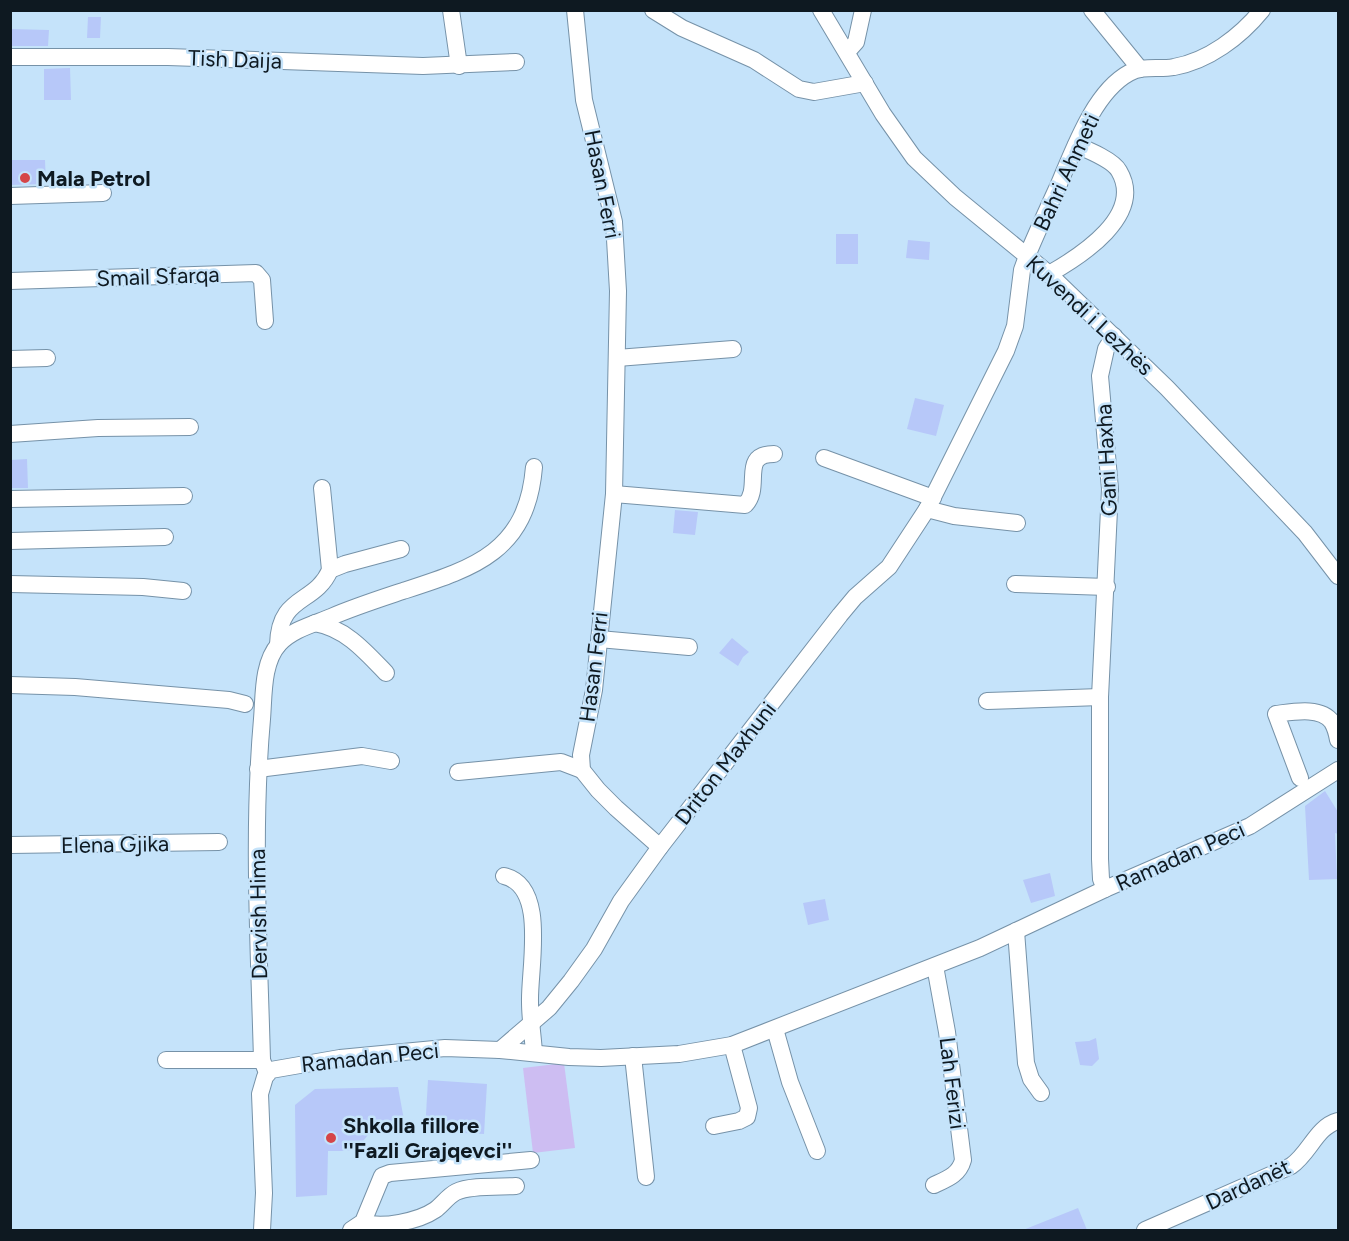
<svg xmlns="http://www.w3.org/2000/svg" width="1349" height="1241" font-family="Figtree,sans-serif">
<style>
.green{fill:#cdbdf2}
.building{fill:#b7c8f9}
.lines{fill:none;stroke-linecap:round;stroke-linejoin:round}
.minor-casing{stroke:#7692a8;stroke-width:18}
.minor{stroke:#fff;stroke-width:16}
.poi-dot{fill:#d54548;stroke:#c5e3fa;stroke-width:2}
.labels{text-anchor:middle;stroke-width:5;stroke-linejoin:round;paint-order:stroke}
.street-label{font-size:22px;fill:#0e1921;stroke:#c5e3fa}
.poi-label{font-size:22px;font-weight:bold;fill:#0e1921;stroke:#c5e3fa;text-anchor:start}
</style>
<rect width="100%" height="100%" fill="#c5e3fa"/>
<polygon class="green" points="564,1063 575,1148 533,1153 523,1068"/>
<g class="building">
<polygon points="88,17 101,17 100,38 87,38"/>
<polygon points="10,29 49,30 48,46 10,46"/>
<polygon points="70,68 71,100 44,100 44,69"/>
<polygon points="10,160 45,160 46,184 10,185"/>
<rect x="836" y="234" width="22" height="30"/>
<polygon points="908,240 930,242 929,260 906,258"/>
<polygon points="915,398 944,405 936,436 907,429"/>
<polygon points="27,459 28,488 10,488 10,460"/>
<polygon points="675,510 698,512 695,535 673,533"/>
<polygon points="732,638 749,652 743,657 738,666 719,653"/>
<polygon points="1325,791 1338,812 1338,834 1335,833 1337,879 1309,880 1305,806"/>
<polygon points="1050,873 1055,896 1031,903 1023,880"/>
<polygon points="825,899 829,920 808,925 803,903"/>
<polygon points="1096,1038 1099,1059 1092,1066 1080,1065 1075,1042 1089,1041"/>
<polygon points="428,1080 487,1084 484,1134 425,1131"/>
<polygon points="398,1087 404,1120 376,1125 355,1151 328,1151 327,1195 296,1197 295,1105 315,1089"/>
<polygon points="1078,1208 1087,1230 1023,1230"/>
</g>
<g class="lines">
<g class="minor-casing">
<g id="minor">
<polyline points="451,10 459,66"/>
<polyline points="575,10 584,100 614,222 618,291 614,494 594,690 581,755 582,770 598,790 616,808 660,847"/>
<polyline points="653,10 682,28 754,60 799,89 814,92 865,83"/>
<polyline points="821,10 883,114 914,158 955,197 1049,274 1167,388 1305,533 1338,576"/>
<polyline points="1092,10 1140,69"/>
<polyline points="847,52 856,42 863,10"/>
<polyline points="10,57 168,57 423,66 516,62"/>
<polyline points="10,196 103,193"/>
<path d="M 1049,274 C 1081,256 1145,215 1119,171 C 1113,160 1088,150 1076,145"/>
<polyline points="10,281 256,273 262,280 265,321"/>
<polyline points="617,358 733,349"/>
<polyline points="10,359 47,358"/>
<polyline points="10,434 98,428 190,427"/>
<polyline points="824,458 933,498"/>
<path d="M 614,494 L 745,505 C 763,487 739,454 774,454"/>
<polyline points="10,499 184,496"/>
<polyline points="927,509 954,516 1017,523"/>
<polyline points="10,541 165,537"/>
<polyline points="330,570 345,564 401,549"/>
<polyline points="10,584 143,587 183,591"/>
<polyline points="1015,584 1107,587"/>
<path d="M 315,623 C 345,628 365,651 386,673"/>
<polyline points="599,639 689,647"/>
<path d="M 278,645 C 279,594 315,605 330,570 L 322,488"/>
<polyline points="10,685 75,687 229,700 245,704"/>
<polyline points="987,701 1100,697"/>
<polyline points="258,769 362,756 391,761"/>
<polyline points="458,772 561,762 582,770"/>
<path d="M 1300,778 L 1276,714 C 1292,712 1321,706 1332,722 C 1335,727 1337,734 1338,740"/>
<polyline points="10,845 219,842"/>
<path d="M 504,876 C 548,886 529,968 530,1002 C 530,1019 533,1036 534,1053"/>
<polyline points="1105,889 1101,879 1100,859 1100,697 1110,489 1100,376 1106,349 1114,336"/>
<polyline points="1016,931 1026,1063 1031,1079 1041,1093"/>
<polyline points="775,1029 790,1082 817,1151"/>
<path d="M 500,1050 L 549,1008 L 571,981 L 594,949 L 621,901 L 660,847 L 840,615 L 855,597 L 889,567 L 927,509 L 1006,351 L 1015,326 L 1022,270 L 1027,256 C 1037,232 1048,208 1059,184 C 1074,149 1094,92 1129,73 C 1143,65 1159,70 1174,67 C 1208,61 1240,37 1262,10"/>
<polyline points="633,1056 646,1177"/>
<polyline points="166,1060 262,1060"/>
<path d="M 267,1073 L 262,1060 C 259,946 252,832 262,719 C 264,696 262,663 279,644 C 291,630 314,624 331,617 C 354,607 379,599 403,591 C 474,568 527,552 534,467"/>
<polyline points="714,1126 739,1121 747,1117 749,1108 732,1045"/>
<path d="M 934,1185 C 947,1179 959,1175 963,1160 L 947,1032 L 935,966"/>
<path d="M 363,1222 C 381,1229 419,1221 435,1210 C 442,1205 448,1196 456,1192 C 470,1185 500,1187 516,1186"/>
<polyline points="262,1230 264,1193 260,1094 265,1077 271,1070 340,1058 445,1048 500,1050 569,1057 601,1058 679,1054 732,1045 980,948 1105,889 1250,826 1338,770"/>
<polyline points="351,1230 363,1222 382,1176 390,1173 531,1160"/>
<path d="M 1145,1230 L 1291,1166 C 1310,1153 1316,1127 1338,1121"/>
</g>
</g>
<use href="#minor" class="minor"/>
</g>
<g class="poi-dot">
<circle cx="25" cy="178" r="6"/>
<circle cx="331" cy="1138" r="6"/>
</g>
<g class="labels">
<g class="street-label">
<text transform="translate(235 59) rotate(2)" y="8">Tish Daija</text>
<text transform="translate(1066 172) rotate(-65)" y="8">Bahri Ahmeti</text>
<text transform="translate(603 184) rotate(79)" y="8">Hasan Ferri</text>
<text transform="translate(158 276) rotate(-2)" y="8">Smail Sfarqa</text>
<text transform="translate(1090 315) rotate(43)" y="8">Kuvendi i Lezhës</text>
<text transform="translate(1106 460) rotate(-93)" y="8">Gani Haxha</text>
<text transform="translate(593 667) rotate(-83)" y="8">Hasan Ferri</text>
<text transform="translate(725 763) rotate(-52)" y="8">Driton Maxhuni</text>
<text transform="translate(115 844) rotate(-1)" y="8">Elena Gjika</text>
<text transform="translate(1180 856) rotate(-24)" y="8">Ramadan Peci</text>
<text transform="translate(258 914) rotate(-91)" y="8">Dervish Hima</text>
<text transform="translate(370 1057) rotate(-6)" y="8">Ramadan Peci</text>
<text transform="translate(953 1083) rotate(83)" y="8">Lah Ferizi</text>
<text transform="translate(1248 1184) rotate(-25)" y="8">Dardanët</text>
</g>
<g class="poi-label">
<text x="37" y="186">Mala Petrol</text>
<text x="343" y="1133">Shkolla fillore<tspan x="343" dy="25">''Fazli Grajqevci''</tspan></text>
</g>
</g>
<rect width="1349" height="1241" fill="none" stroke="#0e1921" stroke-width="24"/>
</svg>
